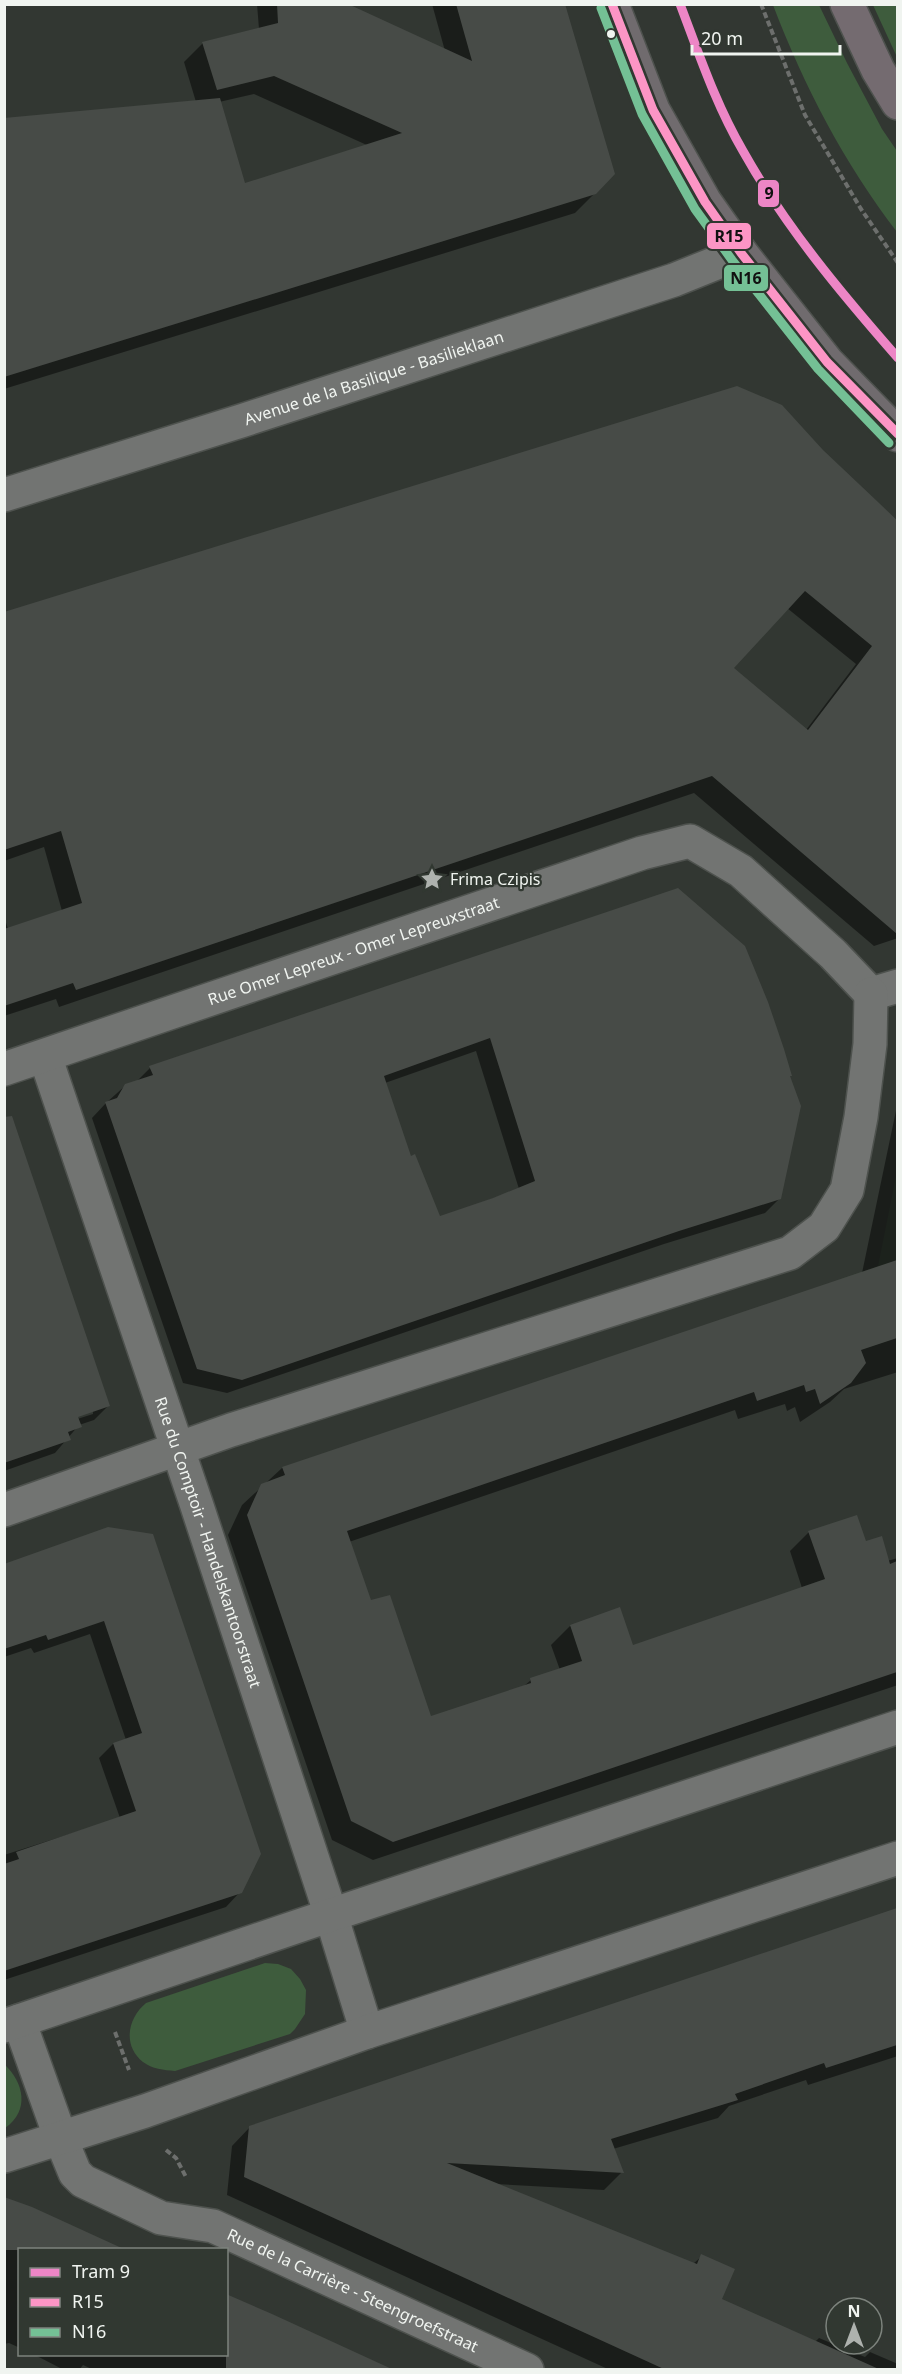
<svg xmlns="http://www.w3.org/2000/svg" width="902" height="2374" font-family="'Noto Sans',sans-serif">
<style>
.built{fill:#354035}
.green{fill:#3e5c3d}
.shadow{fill:#0007;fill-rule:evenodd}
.building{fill:#474b47;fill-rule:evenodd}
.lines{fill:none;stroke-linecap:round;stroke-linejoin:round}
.minor-casing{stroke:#4e524e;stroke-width:36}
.major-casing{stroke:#4e524e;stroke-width:36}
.highway-casing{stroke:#4e524e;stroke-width:36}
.path{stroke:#6d6f6d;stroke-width:4;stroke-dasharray:6 3;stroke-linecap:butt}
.minor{stroke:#727472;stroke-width:33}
.major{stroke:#706b6e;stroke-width:33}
.highway{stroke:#746b70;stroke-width:33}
.bus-1-casing{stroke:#313831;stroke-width:14}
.bus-2-casing{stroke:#313831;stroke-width:14}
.bus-1{stroke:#fc95c5;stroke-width:9}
.bus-2{stroke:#74c095;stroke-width:9}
.tram-1-casing{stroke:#313831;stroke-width:14}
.tram-1{stroke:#ed86c6;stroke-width:9}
.bus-dot{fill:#f0f4f0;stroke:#313831;stroke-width:2}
.labels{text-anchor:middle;stroke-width:4.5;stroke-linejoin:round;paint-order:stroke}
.street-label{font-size:16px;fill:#f0f4f0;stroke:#313831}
.poi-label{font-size:16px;fill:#f0f4f0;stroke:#313831;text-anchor:start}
.line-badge{stroke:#313831;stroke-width:2}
.pale-badge-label{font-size:16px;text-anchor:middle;font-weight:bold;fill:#111}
</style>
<rect width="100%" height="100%" fill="#323732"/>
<polygon class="built" points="897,1171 897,1338 861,1350 838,1280 878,1266"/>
<g class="green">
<path d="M 773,5 L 819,5 L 847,63 L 882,129 L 897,151 L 897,232 C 844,163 804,86 773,5 Z"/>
<polygon points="873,5 897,5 897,57"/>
<path d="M 265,1963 L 278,1964 L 291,1969 L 300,1979 L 306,1990 L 305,2014 L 295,2029 L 290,2034 L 175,2071 C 164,2070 152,2069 143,2062 C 122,2045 128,2018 146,2003 Z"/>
<path d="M 4,2064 C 24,2082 30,2111 5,2128 Z"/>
</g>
<g class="shadow">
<path d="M 257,4 L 345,4 L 445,51 L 432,4 L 564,4 L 595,193 L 575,213 L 4,389 L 4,120 L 196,102 L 184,62 L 203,43 L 259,29 ZM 254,94 L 369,146 L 244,185 L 219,102 Z"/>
<path d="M 822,452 L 898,521 L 898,938 L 874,946 L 694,793 L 59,1007 L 56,999 L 4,1016 L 4,916 L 8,929 L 62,911 L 44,847 L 4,861 L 4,613 ZM 787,608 L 856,664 L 806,730 L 732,668 Z"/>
<path d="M 677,890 L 780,1198 L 765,1213 L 664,1244 L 227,1393 L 183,1383 L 92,1118 L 106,1103 L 126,1085 L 136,1082 L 150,1068 ZM 476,1051 L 519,1189 L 439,1218 L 410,1158 L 385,1083 Z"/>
<polygon points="898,1101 898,1372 844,1389 830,1402 800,1422 795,1407 787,1411 785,1404 738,1419 735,1410 349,1542 370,1602 430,1718 524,1686 531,1680 560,1670 551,1645 570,1626 632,1647 802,1588 790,1551 809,1532 865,1543 887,1561 898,1558 898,1685 373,1860 332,1840 228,1535 242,1505 282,1468 862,1273"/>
<path d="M 4,1137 L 108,1406 L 94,1420 L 79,1425 L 55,1453 L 4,1471 ZM 93,1410 L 93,1414 L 71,1421 L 70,1418 Z"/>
<polygon points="108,1529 240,1892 226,1907 4,1980 4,1855 120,1818 99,1758 113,1744 126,1740 90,1634 34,1653 31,1648 4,1657 4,1565"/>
<polygon points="898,1910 898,2056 808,2085 806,2080 729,2106 718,2118 613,2149 622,2172 604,2190 496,2184 693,2264 702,2256 720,2300 815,2342 819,2338 865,2357 870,2352 898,2364 898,2370 610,2370 227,2195 232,2146 250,2127"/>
<polygon points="4,2210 20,2250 20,2348 9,2343 4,2344"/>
<polygon points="33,2354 226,2354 389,2370 94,2370 83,2365 79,2370 64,2370"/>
</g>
<g class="building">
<polygon points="277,4 348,4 472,61 456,4 565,4 615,174 596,194 4,377 4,118 220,98 245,183 402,133 274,76 217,90 202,42 278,23"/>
<path d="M 737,386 L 782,405 L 823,450 L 897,520 L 897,934 L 712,776 L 76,990 L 73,983 L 4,1006 L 4,929 L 82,903 L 61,831 L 4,850 L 4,612 ZM 805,591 L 872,646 L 808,730 L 734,668 Z"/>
<path d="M 678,888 L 745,946 L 768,1002 L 784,1049 L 792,1076 L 790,1076 L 801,1106 L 781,1199 L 679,1231 L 242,1380 L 197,1369 L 105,1102 L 117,1098 L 125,1084 L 153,1075 L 149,1066 ZM 490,1038 L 535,1181 L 493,1198 L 440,1216 L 415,1154 L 411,1156 L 384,1076 Z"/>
<polygon points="12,1116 110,1406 78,1417 82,1427 68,1432 71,1440 4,1463 4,1117"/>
<polygon points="897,1260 897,1338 861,1350 866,1363 851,1383 820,1404 815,1389 806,1392 804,1385 757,1401 754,1392 347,1531 371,1600 390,1595 431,1716 531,1683 530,1678 582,1661 570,1625 620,1607 633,1645 825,1579 808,1531 857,1515 866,1541 882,1536 890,1564 897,1561 897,1672 393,1842 351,1821 247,1515 261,1484 285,1475 282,1467"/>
<polygon points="108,1527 153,1534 261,1854 242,1893 4,1971 4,1864 19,1859 16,1852 136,1811 113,1743 142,1733 104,1621 48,1640 46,1635 4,1649 4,1564"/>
<polygon points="897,1908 897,2045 826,2068 824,2063 735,2094 738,2100 611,2139 624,2173 447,2163 697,2264 701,2254 735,2269 722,2299 881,2370 666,2370 244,2177 249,2126"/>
<polygon points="4,2197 32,2207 126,2250 4,2250"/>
<polygon points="226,2294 272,2314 394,2370 226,2370"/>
</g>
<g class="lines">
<g class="minor-casing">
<g id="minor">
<path id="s1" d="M 4,495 L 241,421 L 674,280 L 741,253"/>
<polyline points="871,994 898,986"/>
<path id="s2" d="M 45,1056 L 197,1506 L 331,1915 L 367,2032"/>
<path id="s3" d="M 4,1069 L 642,853 L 690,841 L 741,871 L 833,954 L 871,994"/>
<polyline points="4,1510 231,1430 790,1253 824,1227 847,1190 861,1117 870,1044 871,994"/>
<path id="s4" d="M 19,2021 L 61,2139 L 75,2173 L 83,2181 L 161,2218 L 213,2226 L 527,2370"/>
<polyline points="4,2026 331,1915 898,1727"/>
<polyline points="4,2156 145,2111 367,2032 898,1858"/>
</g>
</g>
<g class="major-casing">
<polyline id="major" points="612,4 653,110 705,202 741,253 827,362 898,435"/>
</g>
<g class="highway-casing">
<polyline id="highway" points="847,4 878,70 898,103"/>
</g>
<g class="path">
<polyline points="761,4 805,115 861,209 898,263"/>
<polyline points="115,2032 129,2070"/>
<polyline points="166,2150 176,2158 186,2177"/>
</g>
<use href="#minor" class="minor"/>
<use href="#major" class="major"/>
<use href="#highway" class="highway"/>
<g class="bus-1-casing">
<polyline id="bus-1" points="612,4 653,110 705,202 741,253 827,362 898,434"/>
</g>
<g class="bus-2-casing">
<polyline id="bus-2" points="601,8 642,114 695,209 732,260 818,369 889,443"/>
</g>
<use href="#bus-1" class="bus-1"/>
<use href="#bus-2" class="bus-2"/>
<g class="tram-1-casing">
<path id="tram-1" d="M 680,4 C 699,54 716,105 743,151 C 785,226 841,293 898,358"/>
</g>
<use href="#tram-1" class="tram-1"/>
</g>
<defs>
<g id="sight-bare" transform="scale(1.8)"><path d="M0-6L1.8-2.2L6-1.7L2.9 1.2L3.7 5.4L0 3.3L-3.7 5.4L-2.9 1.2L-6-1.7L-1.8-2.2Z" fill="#aeb2ae" stroke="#313831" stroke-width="2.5" paint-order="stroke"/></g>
</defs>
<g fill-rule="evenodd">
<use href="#sight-bare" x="432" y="879"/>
</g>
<circle class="bus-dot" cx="611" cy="34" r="5"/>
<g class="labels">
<g class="street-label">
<text dy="6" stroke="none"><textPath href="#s1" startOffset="388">Avenue de la Basilique - Basilieklaan</textPath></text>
<text dy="6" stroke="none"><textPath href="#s3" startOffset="369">Rue Omer Lepreux - Omer Lepreuxstraat</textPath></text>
<text dy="6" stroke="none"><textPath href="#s2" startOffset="513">Rue du Comptoir - Handelskantoorstraat</textPath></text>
<text dy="6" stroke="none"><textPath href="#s4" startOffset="466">Rue de la Carrière - Steengroefstraat</textPath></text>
</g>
<g class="poi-label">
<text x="450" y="885">Frima Czipis</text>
</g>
</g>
<g class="line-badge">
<rect x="757" y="179" width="23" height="29" rx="6" fill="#ed86c6"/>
<rect x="706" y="222" width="46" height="28" rx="6" fill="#fc95c5"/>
<rect x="723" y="264" width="46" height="28" rx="6" fill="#74c095"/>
</g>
<g class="pale-badge-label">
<text x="769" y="199">9</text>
<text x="729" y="242">R15</text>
<text x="746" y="284">N16</text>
</g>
<rect width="902" height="2374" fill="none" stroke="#f0f4f0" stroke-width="12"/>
<rect x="18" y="2248" width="210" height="108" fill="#313831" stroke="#7d837d" stroke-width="1.5"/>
<rect x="30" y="2268" width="30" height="9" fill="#ed86c6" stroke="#7d837d" stroke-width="1.5"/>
<text x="72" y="2278" font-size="18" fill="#f0f4f0">Tram 9</text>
<rect x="30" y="2298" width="30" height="9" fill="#fc95c5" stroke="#7d837d" stroke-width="1.5"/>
<text x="72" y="2308" font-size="18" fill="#f0f4f0">R15</text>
<rect x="30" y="2328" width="30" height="9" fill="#74c095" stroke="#7d837d" stroke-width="1.5"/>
<text x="72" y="2338" font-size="18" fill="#f0f4f0">N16</text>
<g transform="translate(854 2326)"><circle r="28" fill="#313831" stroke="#7d837d" stroke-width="1.5"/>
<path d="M0-4.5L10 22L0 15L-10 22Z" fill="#aeb2ae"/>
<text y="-9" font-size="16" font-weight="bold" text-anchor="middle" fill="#f0f4f0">N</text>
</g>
<path d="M692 45v9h148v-9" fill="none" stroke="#f0f4f0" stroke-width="3"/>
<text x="701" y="45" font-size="18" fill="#f0f4f0" stroke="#313831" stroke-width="4.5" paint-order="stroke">20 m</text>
</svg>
